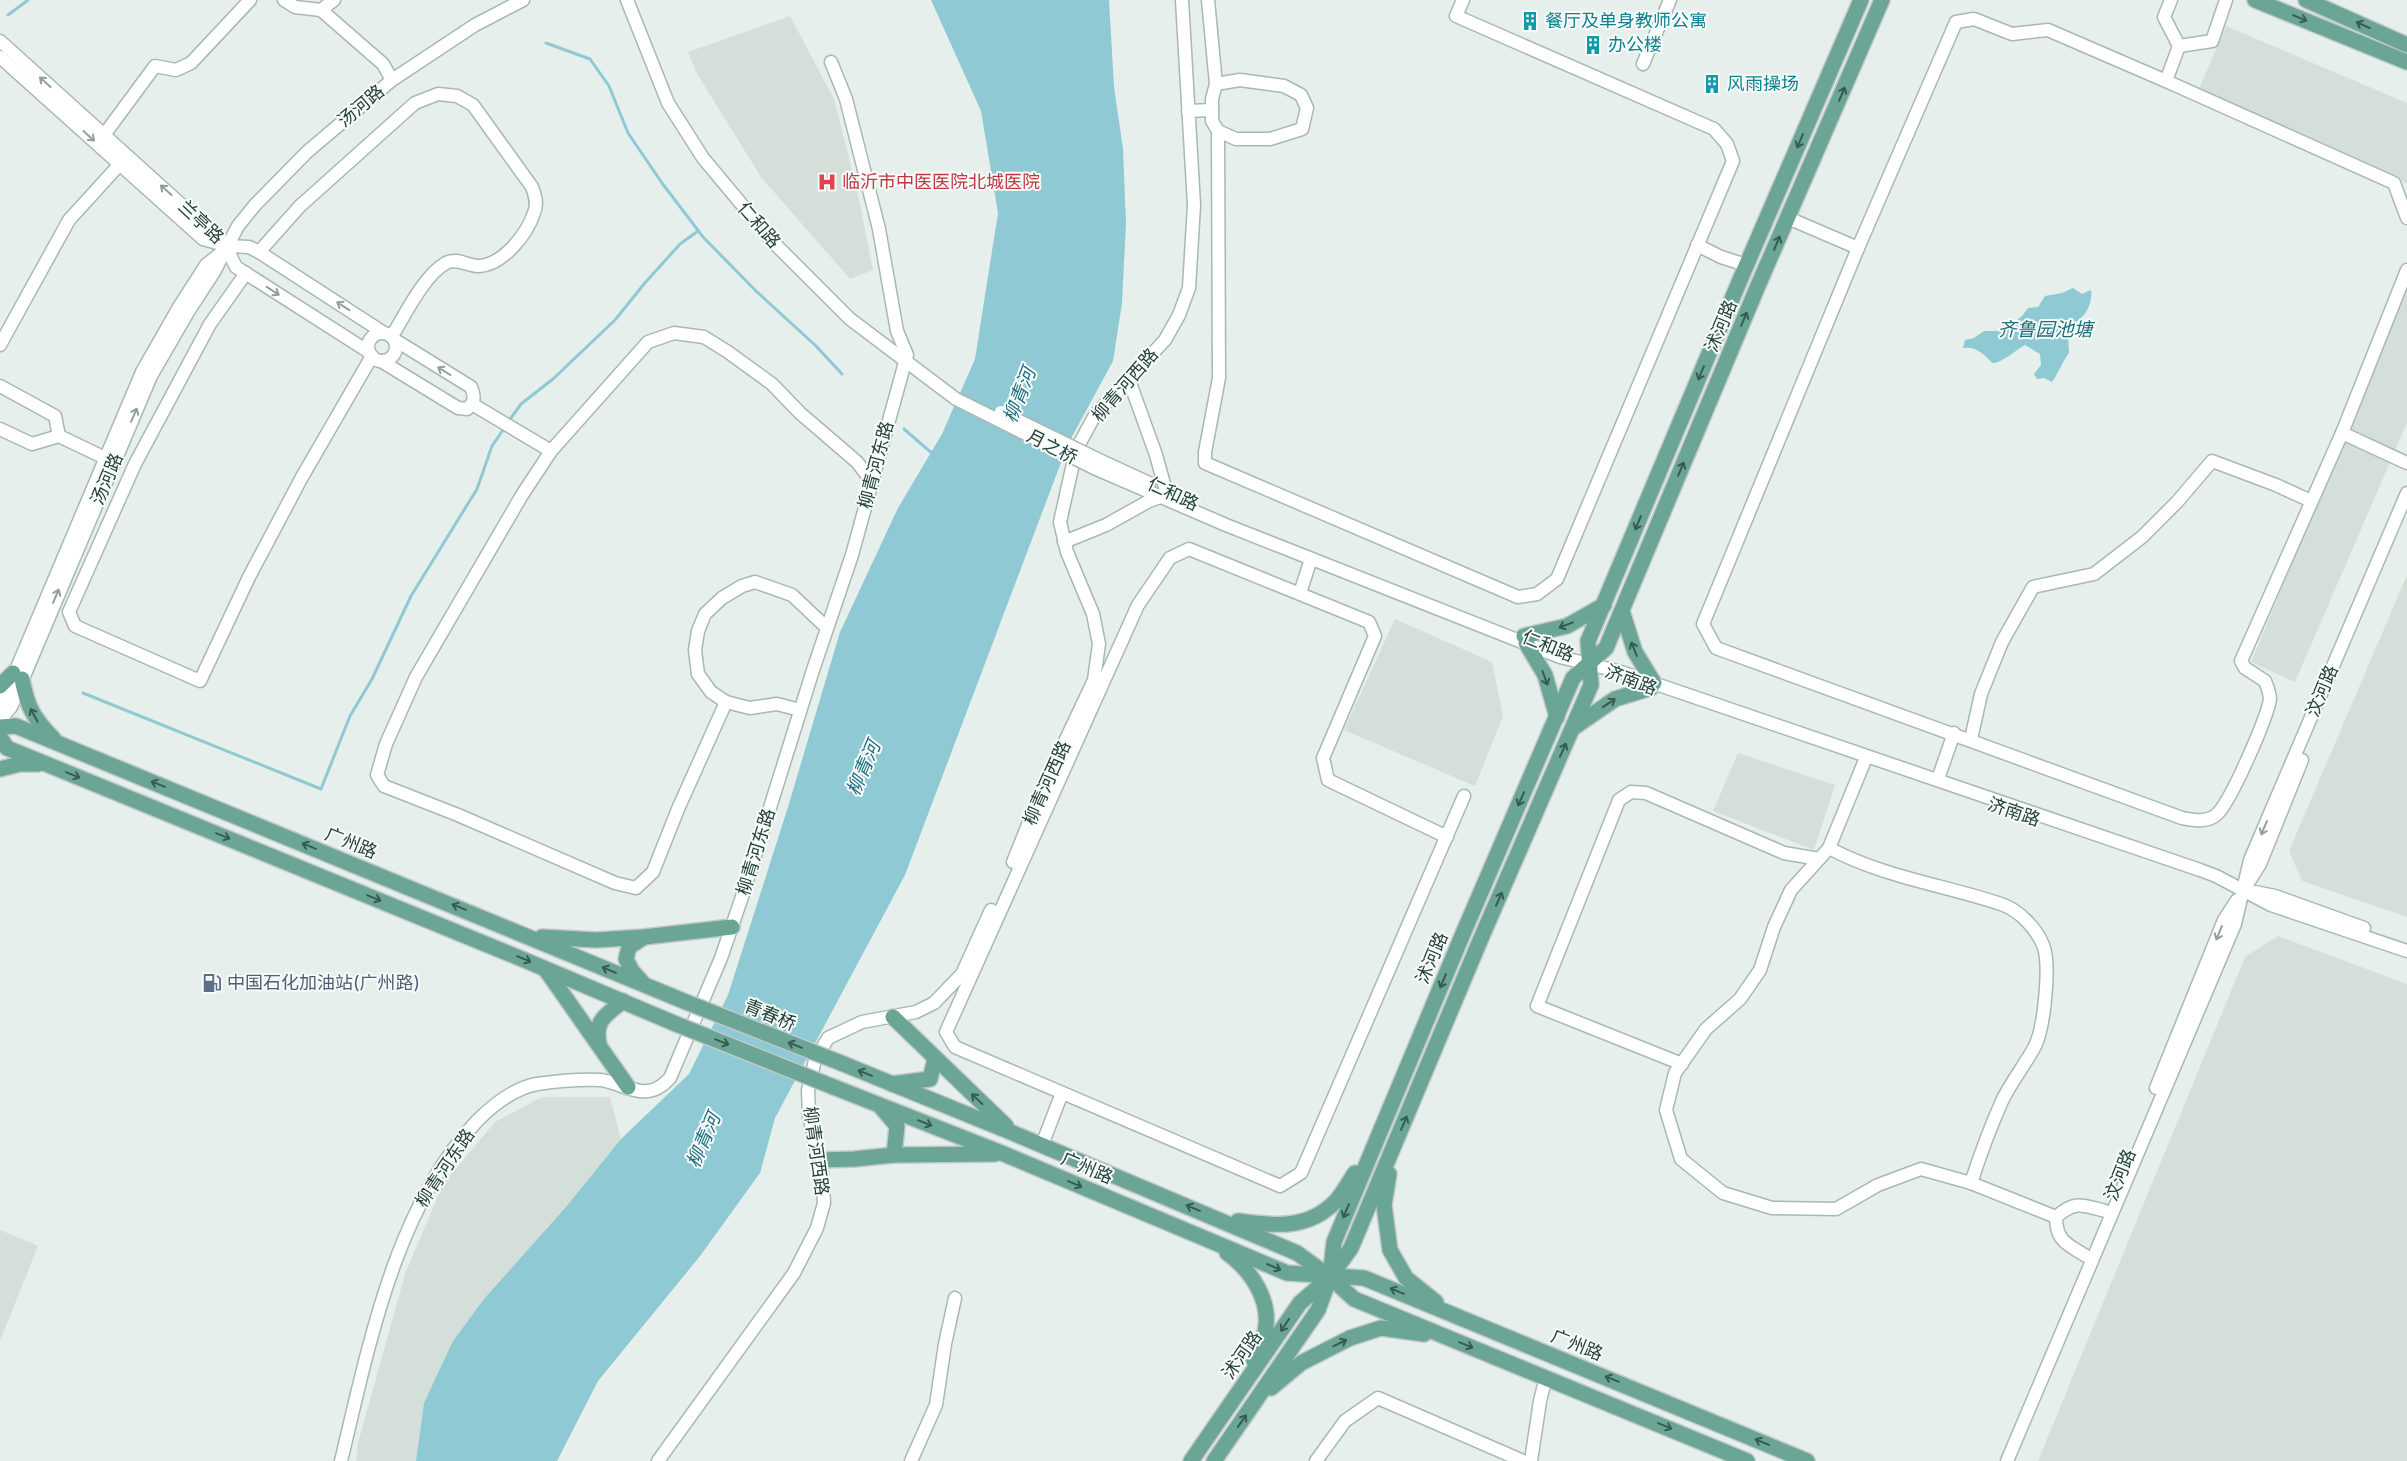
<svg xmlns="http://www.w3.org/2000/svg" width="2407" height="1461" font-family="Inter,'Noto Sans SC',sans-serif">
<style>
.built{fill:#d4dfda}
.water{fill:#8ec9d4}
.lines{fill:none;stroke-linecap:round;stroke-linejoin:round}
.stream{stroke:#8ec9d4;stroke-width:3}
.minor-casing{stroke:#a8b8b2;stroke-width:15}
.major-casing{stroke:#c2cac8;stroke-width:18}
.minor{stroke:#fff;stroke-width:12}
.major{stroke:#6aa596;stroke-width:15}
.minor-bridge-casing{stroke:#a8b8b2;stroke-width:15;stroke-linecap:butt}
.major-bridge-casing{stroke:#c2cac8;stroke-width:18;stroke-linecap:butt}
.minor-bridge{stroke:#fff;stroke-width:12}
.major-bridge{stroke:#6aa596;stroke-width:15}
.oneway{stroke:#365b51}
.oneway2{stroke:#92a09c}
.labels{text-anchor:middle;stroke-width:4;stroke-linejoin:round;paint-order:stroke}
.culture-label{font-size:18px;fill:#0d838f;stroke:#f7fbf9;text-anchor:start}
.street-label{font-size:18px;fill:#24423a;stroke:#f7fbf9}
.health-label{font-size:18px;fill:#be3a42;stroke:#f7fbf9;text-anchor:start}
.service-label{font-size:18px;fill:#4e5e75;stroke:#f7fbf9;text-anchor:start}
.water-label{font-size:19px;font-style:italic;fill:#1c6f80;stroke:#f7fbf9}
</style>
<rect width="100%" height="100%" fill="#e6efeb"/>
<g class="built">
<polygon points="790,16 834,99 858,194 873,270 850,279 761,177 696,72 688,52"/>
<polygon points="2226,26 2407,103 2407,183 2198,91"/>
<polygon points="2407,289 2407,423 2295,682 2251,662"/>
<polygon points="2407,575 2407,917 2302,881 2289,851"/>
<polygon points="1395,619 1492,662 1503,716 1475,786 1344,730"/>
<polygon points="1738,753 1835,785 1814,850 1713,811"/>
<polygon points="2278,936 2407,984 2407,1461 2038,1461 2245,957"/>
<polygon points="542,1097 610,1097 621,1139 566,1207 424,1403 416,1461 356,1461 358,1443 405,1274 443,1184 495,1122"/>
<polygon points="0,1230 38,1246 0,1341"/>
</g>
<g class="water">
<polygon points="931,0 1109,0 1114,87 1123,149 1126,224 1122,303 1113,361 1068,444 905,875 775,1118 760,1173 700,1256 598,1381 557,1461 416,1461 424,1403 453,1341 484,1299 566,1207 621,1139 689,1074 728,995 788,807 840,632 898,508 942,434 975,359 998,213 981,111"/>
<path d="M 2073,288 L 2082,294 L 2091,290 C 2093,304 2085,318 2073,324 L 2068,336 L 2069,353 C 2062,362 2059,372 2052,382 L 2044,378 L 2037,379 L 2034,374 L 2041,365 L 2040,354 L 2025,345 C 2015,350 2003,363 1992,363 C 1984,354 1976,346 1963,348 L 1965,340 L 1974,338 L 1984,331 L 2004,331 L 2022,316 L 2028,308 L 2038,307 L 2045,296 L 2062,293 Z"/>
</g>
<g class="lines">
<g class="stream">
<polyline points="8,15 28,0"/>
<polyline points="546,43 590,59 609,86 628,133 662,183 703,237 756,291 816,346 842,374"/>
<polyline points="508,422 521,404 553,379 615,320 644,284 680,244 698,231"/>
<polyline points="904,429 934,455"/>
<polyline points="83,693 321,789 350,716 372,679 411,596 477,489 492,446 505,427"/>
</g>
<g class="minor-casing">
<g id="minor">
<polyline points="284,0 295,7 321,10 383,64 392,80"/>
<polyline points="627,0 668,103 703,158 773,242 850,319 956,399"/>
<polyline points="1208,0 1216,84 1212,99 1212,121 1218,131 1236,139 1270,139 1302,129 1307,108 1301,95 1284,86 1240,80 1216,84"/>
<polyline points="2171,0 2164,17 2179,46"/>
<polyline points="2226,0 2212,41 2179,46 2166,81 2394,183 2407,218"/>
<polyline points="321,10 334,0"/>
<polyline points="0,41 226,245"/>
<polyline points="0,57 203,239 228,246 249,247 259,252 384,333"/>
<polyline points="1643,64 1670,0"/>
<path d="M 2166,81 L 2048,30 L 2012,34 L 1974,19 L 1956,22 L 1858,248 L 1703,624 L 1716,648 L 2182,818 C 2193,820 2206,823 2216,815 C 2230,804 2267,718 2270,699 C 2270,694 2267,686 2265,681 L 2245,668 L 2241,661 L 2342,433"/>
<polyline points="1188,111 1212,110"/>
<polyline points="1218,131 1219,378 1205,452 1205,463 1518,597 1537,594 1557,579 1733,161 1727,144 1714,129 1456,16 1463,0"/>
<polyline points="104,135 155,66 176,70 191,63 250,0"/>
<polyline points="1788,218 1858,248"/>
<polyline points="1697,245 1721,257 1746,265"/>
<polyline points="228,246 231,257 236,267 369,352"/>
<path d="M 259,252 L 300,206 L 415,103 L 438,94 L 457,96 L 473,105 L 532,187 C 535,195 538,204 534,213 C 527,234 503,265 479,266 C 468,266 456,257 446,263 C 424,275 405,315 392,336"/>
<polyline points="2407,270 2342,433 2407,463"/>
<polyline points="246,273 210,324 135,464 69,612 75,626 200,681 249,577 302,477 372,356"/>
<circle cx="382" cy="347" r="14"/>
<polyline points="0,345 69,220 120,164"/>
<path d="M 381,361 L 458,408 L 467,409 C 475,402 475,397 471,387 L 395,340"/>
<polyline points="1129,380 1156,455 1166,491"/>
<polyline points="0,386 55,416 59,436 32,444 0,429"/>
<polyline points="472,404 551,451"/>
<polyline points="59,436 105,458"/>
<polyline points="1097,459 1149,483"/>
<polyline points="1094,468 1226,525 1560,657 1621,672 2200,870 2216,876 2271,905 2407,951"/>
<polyline points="1064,542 1106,525 1149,501 1160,497"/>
<polyline points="1300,593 1311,559"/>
<polyline points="726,702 711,692 698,674 695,650 698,631 705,614 722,598 742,586 755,582 792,595 827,628"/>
<polyline points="0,708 142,372 179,307 206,265 221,253"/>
<polyline points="800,710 777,704 750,708 726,702 678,809 653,872 636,888 615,883 458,815 384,786 377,775 386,744 416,677 522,495 551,451 648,342 674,333 704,337 728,352 772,384 800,413 857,462 872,482"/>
<polyline points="0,720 11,707 151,376 188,312 214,272 238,226 255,205 307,152 392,80 475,25 523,0"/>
<polyline points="1971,739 1981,694 2002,642 2033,587 2094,574 2142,537 2177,502 2212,461 2276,485 2311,501"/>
<polyline points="1865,760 1829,848 1791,890 1774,927 1760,970 1740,999 1706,1029 1675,1073 1666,1110 1681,1159 1723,1193 1772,1208 1836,1209 1878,1185 1921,1169 1971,1183 2056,1217"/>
<polyline points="1938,779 1954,733"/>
<polyline points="1447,837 1328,780 1323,758 1375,636 1369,622 1189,549 1170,558 1138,605 946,1032 955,1047 1280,1186 1301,1173 1464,796"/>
<path d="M 1829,848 C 1883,877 1944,885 2001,904 C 2019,910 2036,928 2043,945 C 2051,964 2044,1028 2035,1046 C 2025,1065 2011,1082 2002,1101 C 1990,1128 1980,1155 1971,1183"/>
<polyline points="1013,862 1042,790 1094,680 1099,644 1093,614 1067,552 1060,522 1076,450 1095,415 1165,340 1179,315 1189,288 1194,205 1182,0"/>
<polyline points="2248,883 2260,864 2302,760"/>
<polyline points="2255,892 2275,896 2364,928"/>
<polyline points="1682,1064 1537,1006 1619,800 1631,792 1646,793 1784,853 1819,859"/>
<polyline points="2156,1088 2224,920 2237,900"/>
<polyline points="1042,1145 1062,1093"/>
<path d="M 2086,1256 C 2067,1244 2056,1241 2056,1217 C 2075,1200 2083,1205 2105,1211"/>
<path d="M 341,1461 C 368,1349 395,1207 477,1121 C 493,1105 514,1088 537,1084 C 558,1081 580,1079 601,1080 C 616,1082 633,1093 648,1091 C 658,1090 664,1084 670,1078 L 721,958 L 743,894 L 813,670 L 852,555 L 907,355 L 897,331 L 879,229 L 846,99 L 831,62"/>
<polyline points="658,1461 794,1273 817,1228 824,1203 822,1173 809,1116 808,1090 815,1060 828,1038 862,1022 916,1012 934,1003 962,974 991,910"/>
<polyline points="911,1461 936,1405 945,1344 955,1298"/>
<polyline points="1316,1461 1345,1421 1378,1398 1523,1461"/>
<polyline points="1531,1461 1540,1401 1546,1377"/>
<polyline points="2007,1461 2235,924 2250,860 2407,493"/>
</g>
</g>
<g class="major-casing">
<g id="major">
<polyline points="2255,0 2407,62"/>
<polyline points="2306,0 2407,45"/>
<polyline points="1622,611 1635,652 1654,683"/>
<polyline points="1524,636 1567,626 1604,605"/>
<polyline points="1526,643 1545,675 1557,717"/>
<path d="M 22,679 C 27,706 33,718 53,738"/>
<polyline points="0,686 13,673"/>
<polyline points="0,727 16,726 686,1002"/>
<polyline points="1573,728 1615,699 1651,688"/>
<polyline points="0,737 7,748 522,959 676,1024"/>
<polyline points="0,769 20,764 38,764"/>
<polyline points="542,937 596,940 644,937 732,927"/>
<polyline points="546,970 628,1087"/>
<polyline points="642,982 632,971 626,959 629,947 644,937"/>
<polyline points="893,1017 1006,1126"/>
<path d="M 599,1044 C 594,1020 606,1015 623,1001"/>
<polyline points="841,1063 1013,1133 1297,1253 1330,1277 1354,1299 1747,1461"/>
<polyline points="892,1084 930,1079 935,1059"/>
<polyline points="831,1086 1004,1154 1287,1273 1364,1278 1807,1461"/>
<polyline points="880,1106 897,1126 894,1155"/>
<polyline points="819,1160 854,1159 894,1155 995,1154"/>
<polyline points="1389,1174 1384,1205 1390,1250 1406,1278 1436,1302"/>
<path d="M 1238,1221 C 1274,1226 1308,1230 1336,1201 C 1343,1193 1349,1182 1355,1173"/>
<path d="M 1227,1253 C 1251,1270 1272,1301 1265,1332 C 1262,1342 1257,1352 1254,1361"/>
<polyline points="1271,1388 1301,1363 1350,1338 1381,1328 1424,1334"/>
<polyline points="1191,1461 1300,1303 1330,1277 1351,1248 1479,943 1591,685 1588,641 1740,280 1861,0"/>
<polyline points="1214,1461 1318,1310 1330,1277 1334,1242 1462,936 1573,678 1606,648 1757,288 1882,0"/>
</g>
</g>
<use href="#minor" class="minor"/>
<use href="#major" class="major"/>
<g class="minor-bridge-casing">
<g id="minor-bridge">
<polyline points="956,399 1094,468"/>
<polyline points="1001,412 1097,459"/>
</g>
</g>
<g class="major-bridge-casing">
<g id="major-bridge">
<polyline points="686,1002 841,1063"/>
<polyline points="676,1024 831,1086"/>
</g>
</g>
<use href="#minor-bridge" class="minor-bridge"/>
<use href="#major-bridge" class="major-bridge"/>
</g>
<defs><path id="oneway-shaft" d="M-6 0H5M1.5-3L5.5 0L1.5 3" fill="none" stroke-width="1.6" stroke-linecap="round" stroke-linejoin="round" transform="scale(1.25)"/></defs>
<g class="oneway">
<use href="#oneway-shaft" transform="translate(2300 18) rotate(22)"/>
<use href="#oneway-shaft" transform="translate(2363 25) rotate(-156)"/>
<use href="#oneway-shaft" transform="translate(1842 94) rotate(-67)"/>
<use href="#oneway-shaft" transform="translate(1800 141) rotate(113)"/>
<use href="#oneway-shaft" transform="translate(1777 243) rotate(-67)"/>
<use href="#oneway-shaft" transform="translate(1744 319) rotate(-67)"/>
<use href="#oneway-shaft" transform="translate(1701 373) rotate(113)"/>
<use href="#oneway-shaft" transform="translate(1681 469) rotate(-67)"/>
<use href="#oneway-shaft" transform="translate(1638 523) rotate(113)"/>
<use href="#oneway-shaft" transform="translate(1566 625) rotate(159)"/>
<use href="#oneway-shaft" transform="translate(1634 649) rotate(-112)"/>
<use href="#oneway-shaft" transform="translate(1545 678) rotate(70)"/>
<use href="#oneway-shaft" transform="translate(1609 703) rotate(-33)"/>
<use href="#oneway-shaft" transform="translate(34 715) rotate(-118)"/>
<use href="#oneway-shaft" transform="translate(1563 750) rotate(-66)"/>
<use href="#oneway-shaft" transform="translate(73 775) rotate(22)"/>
<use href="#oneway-shaft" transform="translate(158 784) rotate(-158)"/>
<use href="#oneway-shaft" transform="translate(1521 799) rotate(114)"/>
<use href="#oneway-shaft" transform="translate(223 836) rotate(22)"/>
<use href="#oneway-shaft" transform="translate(309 846) rotate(-158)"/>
<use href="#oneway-shaft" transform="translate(374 898) rotate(22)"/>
<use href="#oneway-shaft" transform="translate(1499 899) rotate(-66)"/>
<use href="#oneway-shaft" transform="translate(459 907) rotate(-158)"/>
<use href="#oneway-shaft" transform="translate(524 959) rotate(23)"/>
<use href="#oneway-shaft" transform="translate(609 970) rotate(-157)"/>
<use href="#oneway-shaft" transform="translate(1443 981) rotate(113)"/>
<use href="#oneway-shaft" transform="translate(722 1042) rotate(22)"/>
<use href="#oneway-shaft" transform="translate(795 1045) rotate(-158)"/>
<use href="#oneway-shaft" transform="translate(865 1073) rotate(-158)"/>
<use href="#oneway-shaft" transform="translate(977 1099) rotate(-137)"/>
<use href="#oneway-shaft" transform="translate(925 1123) rotate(22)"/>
<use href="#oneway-shaft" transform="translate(1404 1123) rotate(-67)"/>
<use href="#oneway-shaft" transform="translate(1075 1184) rotate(23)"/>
<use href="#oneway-shaft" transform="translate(1193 1208) rotate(-157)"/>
<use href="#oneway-shaft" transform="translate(1346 1211) rotate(113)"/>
<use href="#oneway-shaft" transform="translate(1274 1267) rotate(23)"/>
<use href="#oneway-shaft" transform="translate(1397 1291) rotate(-158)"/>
<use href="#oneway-shaft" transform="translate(1285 1325) rotate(124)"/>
<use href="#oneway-shaft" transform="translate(1340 1343) rotate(-26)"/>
<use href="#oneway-shaft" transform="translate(1466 1345) rotate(22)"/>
<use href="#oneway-shaft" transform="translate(1612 1379) rotate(-158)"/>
<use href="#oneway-shaft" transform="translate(1242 1421) rotate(-55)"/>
<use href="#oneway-shaft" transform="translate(1665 1426) rotate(23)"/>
<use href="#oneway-shaft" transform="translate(1762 1442) rotate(-157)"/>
</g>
<g class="oneway2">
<use href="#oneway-shaft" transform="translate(45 82) rotate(-138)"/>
<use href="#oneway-shaft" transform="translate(89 136) rotate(42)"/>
<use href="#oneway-shaft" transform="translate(166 190) rotate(-138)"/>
<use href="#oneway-shaft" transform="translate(273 291) rotate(33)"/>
<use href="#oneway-shaft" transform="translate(343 306) rotate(-147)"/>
<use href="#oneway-shaft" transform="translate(444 371) rotate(-148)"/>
<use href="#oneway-shaft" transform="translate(134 415) rotate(-66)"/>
<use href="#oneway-shaft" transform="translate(56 596) rotate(-67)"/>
<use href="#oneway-shaft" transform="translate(2264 828) rotate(113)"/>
<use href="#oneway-shaft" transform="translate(2219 933) rotate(112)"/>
</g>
<defs>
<g id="building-bare" transform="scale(1.5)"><path d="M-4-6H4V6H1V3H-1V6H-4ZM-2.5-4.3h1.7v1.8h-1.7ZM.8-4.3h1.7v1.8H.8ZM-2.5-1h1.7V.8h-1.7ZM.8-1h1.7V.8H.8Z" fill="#0f9aa8" stroke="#f7fbf9" stroke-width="2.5" paint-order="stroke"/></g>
<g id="hospital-bare" transform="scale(1.5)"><path d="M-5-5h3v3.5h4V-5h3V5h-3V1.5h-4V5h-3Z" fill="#e0444e" stroke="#f7fbf9" stroke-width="2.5" paint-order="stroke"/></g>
<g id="fuel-bare" transform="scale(1.5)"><path d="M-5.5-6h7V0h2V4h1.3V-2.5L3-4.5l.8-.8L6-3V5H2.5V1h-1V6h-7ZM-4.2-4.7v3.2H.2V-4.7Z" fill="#5c6f8a" stroke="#f7fbf9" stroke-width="2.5" paint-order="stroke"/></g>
</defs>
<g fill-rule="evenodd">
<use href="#building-bare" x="1530" y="21"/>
<use href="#building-bare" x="1593" y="45"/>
<use href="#building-bare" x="1712" y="84"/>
<use href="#hospital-bare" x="827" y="182"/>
<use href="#fuel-bare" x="212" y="983"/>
</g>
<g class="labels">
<g class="culture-label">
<text x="1545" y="27">餐厅及单身教师公寓</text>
<text x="1608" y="51">办公楼</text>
<text x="1727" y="90">风雨操场</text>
</g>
<g class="street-label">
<text transform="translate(361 106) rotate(-40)" y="6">汤河路</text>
<text transform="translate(201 222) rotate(43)" y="6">兰亭路</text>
<text transform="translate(759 225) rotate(49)" y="6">仁和路</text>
<text transform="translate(1721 326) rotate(-67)" y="6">沭河路</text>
<text transform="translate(1125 385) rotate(-49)" y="6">柳青河西路</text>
<text transform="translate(1052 447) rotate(27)" y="6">月之桥</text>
<text transform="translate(876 465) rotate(-75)" y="6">柳青河东路</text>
<text transform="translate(107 479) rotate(-67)" y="6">汤河路</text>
<text transform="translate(1173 494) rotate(25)" y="6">仁和路</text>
<text transform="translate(1548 646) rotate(22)" y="6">仁和路</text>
<text transform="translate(1631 680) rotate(21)" y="6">济南路</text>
<text transform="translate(2322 691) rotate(-67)" y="6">汶河路</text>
<text transform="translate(1047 783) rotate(-66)" y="6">柳青河西路</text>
<text transform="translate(2014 812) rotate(19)" y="6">济南路</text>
<text transform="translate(351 843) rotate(22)" y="6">广州路</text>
<text transform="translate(756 852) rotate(-73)" y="6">柳青河东路</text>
<text transform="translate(1432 958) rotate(-67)" y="6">沭河路</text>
<text transform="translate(770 1015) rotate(22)" y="6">青春桥</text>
<text transform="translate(816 1151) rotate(82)" y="6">柳青河西路</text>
<text transform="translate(445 1168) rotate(-56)" y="6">柳青河东路</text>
<text transform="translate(1087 1168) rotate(23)" y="6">广州路</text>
<text transform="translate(2120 1175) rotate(-68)" y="6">汶河路</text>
<text transform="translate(1577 1345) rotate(22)" y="6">广州路</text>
<text transform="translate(1242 1355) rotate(-55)" y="6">沭河路</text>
</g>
<g class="health-label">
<text x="842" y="188">临沂市中医医院北城医院</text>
</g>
<g class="service-label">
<text x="227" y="989">中国石化加油站(广州路)</text>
</g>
<g class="water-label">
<text x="2045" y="336">齐鲁园池塘</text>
<text transform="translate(1019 395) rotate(-69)" y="7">柳青河</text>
<text transform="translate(863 768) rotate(-67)" y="7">柳青河</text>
<text transform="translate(703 1140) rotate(-67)" y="7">柳青河</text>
</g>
</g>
</svg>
